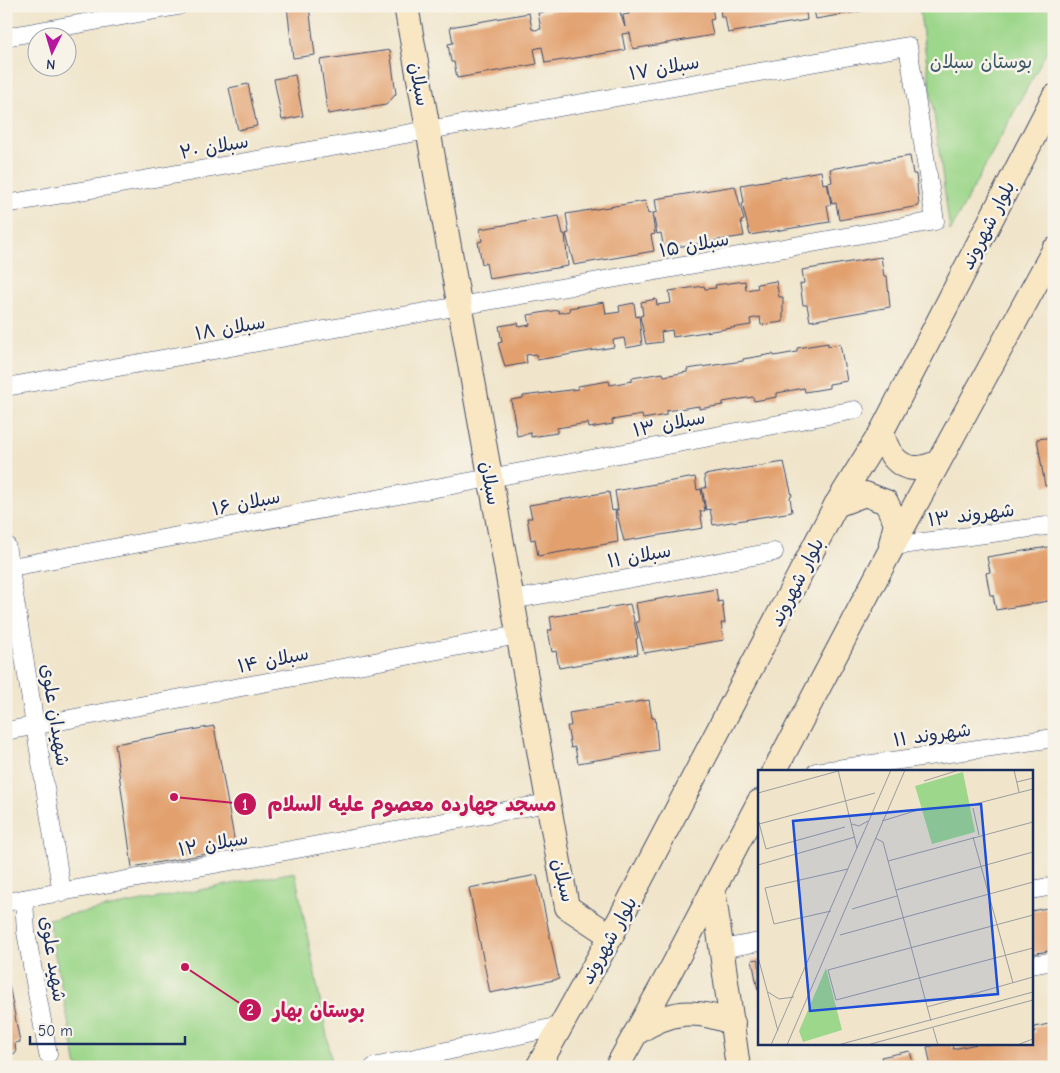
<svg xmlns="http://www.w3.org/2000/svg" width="1060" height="1073" font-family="'Comic Neue','Playpen Sans Arabic',sans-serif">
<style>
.green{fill:#9dd78b;stroke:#5c8374}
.building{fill:#e2a06e}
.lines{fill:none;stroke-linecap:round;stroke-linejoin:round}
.street-casing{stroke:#3b4a6e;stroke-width:19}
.secondary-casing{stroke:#3b4a6e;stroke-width:26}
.street{stroke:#fff;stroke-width:18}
.secondary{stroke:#f9e7c3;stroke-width:24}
.labels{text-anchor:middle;stroke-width:5;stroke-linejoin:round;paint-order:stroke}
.park-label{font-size:19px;fill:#3c5969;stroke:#f7f3e8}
.street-label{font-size:19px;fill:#1b2f5e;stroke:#f7f3e8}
.inset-road{fill:none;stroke:#9b9c9f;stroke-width:1}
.view{fill:#1d4ed8;fill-opacity:0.15;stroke:#1d4ed8;stroke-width:2.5}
.inset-edge{fill:none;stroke:#1b2f5e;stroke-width:2.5}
.leader{fill:none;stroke:#c2185b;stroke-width:2}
.callout-dot{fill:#c2185b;stroke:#f7f3e8;stroke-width:2}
.mark-label{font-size:15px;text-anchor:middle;font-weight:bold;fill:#fff}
.callout-label{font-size:20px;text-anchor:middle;font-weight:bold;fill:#c2185b;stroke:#f7f3e8;stroke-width:5;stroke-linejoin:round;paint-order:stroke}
</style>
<rect width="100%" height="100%" fill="#f7f3e8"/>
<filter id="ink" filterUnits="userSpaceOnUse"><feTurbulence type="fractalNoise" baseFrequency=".02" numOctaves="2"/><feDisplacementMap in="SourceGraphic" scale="10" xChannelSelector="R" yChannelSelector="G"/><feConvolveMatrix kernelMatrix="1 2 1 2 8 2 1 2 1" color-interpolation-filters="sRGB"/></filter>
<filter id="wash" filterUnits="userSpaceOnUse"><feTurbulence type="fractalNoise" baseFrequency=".0096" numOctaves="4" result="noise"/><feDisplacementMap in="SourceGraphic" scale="20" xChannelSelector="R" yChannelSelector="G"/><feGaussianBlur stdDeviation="1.12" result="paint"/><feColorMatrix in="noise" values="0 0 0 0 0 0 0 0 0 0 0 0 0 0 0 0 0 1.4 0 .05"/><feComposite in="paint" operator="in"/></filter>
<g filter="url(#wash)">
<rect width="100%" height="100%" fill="#f0e5cb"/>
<g class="green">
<polygon points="919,6 1054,6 1054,38 950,231"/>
<polygon points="295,872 333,1067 77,1067 48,919"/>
</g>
<g id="blocks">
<g class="building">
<polygon points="287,6 309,6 315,55 293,58"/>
<polygon points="576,6 618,6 625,27 623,15 629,14 627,6 712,6 714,19 710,20 713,35 633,49 630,33 622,34 625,50 545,63 542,47 534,49 537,64 457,78 454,62 451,62 448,44 453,43 450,27 529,13 532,29 535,30 541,29 538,13"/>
<polygon points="720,6 805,6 807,20 728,33 725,17 721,17"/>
<polygon points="813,6 885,6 885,7 816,19"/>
<polygon points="390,50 396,94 386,105 328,114 320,60"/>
<polygon points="295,75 303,116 282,120 274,79"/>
<polygon points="248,84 257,126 238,130 229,88"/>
<polygon points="910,156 913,174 916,174 919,206 839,220 836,203 832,204 828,183 832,182 830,169"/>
<polygon points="821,171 823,184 827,183 831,204 827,205 830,222 750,235 742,204 744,203 741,185"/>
<polygon points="735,186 744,220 741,221 744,236 664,249 661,233 657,234 653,213 657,212 655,199"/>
<polygon points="645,201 648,214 652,213 655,234 651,235 654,251 574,265 566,234 569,233 566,214"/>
<polygon points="559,216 563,234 565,234 568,266 489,279 486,263 482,264 478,242 482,241 480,229"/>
<polygon points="881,257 884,276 887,276 890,307 810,321 807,305 803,305 800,284 804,283 802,270"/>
<polygon points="745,281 746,290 758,288 757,284 776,281 779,297 783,297 783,322 761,325 760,317 750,319 751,325 673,337 672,330 661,332 662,342 646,344 640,316 643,315 641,302 656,299 657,305 671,303 669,291 704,286 705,289 716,288 715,285"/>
<polygon points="604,302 606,314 620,312 619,306 634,303 636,317 639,316 642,345 626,348 624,338 613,340 614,347 537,360 536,354 526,355 527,363 505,367 498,343 502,342 499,326 518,323 519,327 530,325 528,315 558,310 559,313 570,311 569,308"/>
<polygon points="828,343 828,346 840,344 847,381 829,384 829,388 805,392 804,388 777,393 777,397 754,401 753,397 723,402 723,405 699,409 699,406 666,411 666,415 643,419 642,415 612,420 613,424 589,428 588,423 557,428 557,433 531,437 531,433 517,436 511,400 523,398 523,396 578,389 578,386 609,381 610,385 632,381 632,378 663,373 664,376 687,372 687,369 743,361 743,359 773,354 774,356 797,352 797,348"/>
<polygon points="1054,437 1054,485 1045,486 1037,439"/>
<polygon points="784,462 792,496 790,497 792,512 713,525 710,509 706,510 702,488 706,488 704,475"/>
<polygon points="695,477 697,490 701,489 705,511 700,511 703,528 624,541 616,510 618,510 615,491"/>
<polygon points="609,492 612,511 615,510 618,542 538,556 535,539 531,540 527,518 532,518 529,505"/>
<polygon points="1054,546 1054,600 996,610 993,595 990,595 986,573 990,572 987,557"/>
<polygon points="716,589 718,602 722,601 725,623 721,623 724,640 644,653 636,622 639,622 636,603"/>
<polygon points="630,604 638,638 636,639 638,654 559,668 556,651 552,652 548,630 552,630 550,617"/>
<polygon points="649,700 652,718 655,718 658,750 578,763 575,747 571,748 567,726 571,726 569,713"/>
<polygon points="214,726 236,849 132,867 115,744"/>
<polygon points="537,875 559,979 490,993 469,888"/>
<polygon points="1047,908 1054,950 1031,954 1031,911"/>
<polygon points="759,959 759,990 758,990 752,960"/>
<polygon points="6,969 20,1042 15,1043 16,1053 6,1055"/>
<polygon points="1054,1023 1054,1067 931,1067 927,1047 942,1044 952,1044 953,1049 977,1044 1031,1044 1031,1033 1035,1032 1034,1027"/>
<polygon points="910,1051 914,1067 866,1067 883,1063 881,1057"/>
</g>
</g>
</g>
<g filter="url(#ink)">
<use href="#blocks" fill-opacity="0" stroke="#3b4a6e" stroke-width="1"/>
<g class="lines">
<g class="street-casing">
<g id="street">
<polyline points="6,37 178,6"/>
<polyline points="6,204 908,46 935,221 6,387"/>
<polyline points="6,545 62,893"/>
<polyline points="893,546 1054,525"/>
<polyline points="6,568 855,410"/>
<polyline points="512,600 774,552"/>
<polyline points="6,731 518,635"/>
<polyline points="816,772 1054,738"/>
<polyline points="1031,890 1054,886"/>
<polyline points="24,899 26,932 48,1054"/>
<polyline points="6,902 548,803"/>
<polyline points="722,949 759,942"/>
<polyline points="1031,965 1054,961"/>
<polyline points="374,1067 560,1026"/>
</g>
</g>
<g class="secondary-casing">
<g id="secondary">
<polyline points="406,6 567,907 611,936"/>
<path d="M 882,431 C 885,448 896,469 917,468 C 924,468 931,465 937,463"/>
<polyline points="836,505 865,494 886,502 896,523 891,544"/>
<polyline points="774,772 888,555 1054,250"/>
<polyline points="713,889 738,1067"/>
<path d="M 636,1033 C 670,1010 696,1008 733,1023"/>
<polyline points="538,1067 611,936 836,505 882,431 1054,97"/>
<polyline points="617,1067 672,968 759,802"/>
</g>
</g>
<use href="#street" class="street"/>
<use href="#secondary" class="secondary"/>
</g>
</g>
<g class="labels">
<g class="park-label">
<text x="981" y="68">بوستان سبلان</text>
</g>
<g class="street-label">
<text transform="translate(664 67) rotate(-10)" y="7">سبلان ۱۷</text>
<text transform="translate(420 84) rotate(80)" y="7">سبلان</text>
<text transform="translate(214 146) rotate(-10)" y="7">سبلان ۲۰</text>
<text transform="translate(987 225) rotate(-63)" y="7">بلوار شهروند</text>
<text transform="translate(694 244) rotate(-10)" y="7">سبلان ۱۵</text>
<text transform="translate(230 327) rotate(-10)" y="7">سبلان ۱۸</text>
<text transform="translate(669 423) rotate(-11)" y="7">سبلان ۱۳</text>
<text transform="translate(491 483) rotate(80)" y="7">سبلان</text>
<text transform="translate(246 502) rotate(-11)" y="7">سبلان ۱۶</text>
<text transform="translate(971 514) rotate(-7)" y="7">شهروند ۱۳</text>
<text transform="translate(639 555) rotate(-10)" y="7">سبلان ۱۱</text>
<text transform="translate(796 582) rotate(-63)" y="7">بلوار شهروند</text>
<text transform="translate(273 659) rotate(-11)" y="7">سبلان ۱۴</text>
<text transform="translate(56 715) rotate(81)" y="7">شهیدان علوی</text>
<text transform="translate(932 734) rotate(-8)" y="7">شهروند ۱۱</text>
<text transform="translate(213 843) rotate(-10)" y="7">سبلان ۱۲</text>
<text transform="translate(564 880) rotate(76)" y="7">سبلان</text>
<text transform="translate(608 940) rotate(-61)" y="7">بلوار شهروند</text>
<text transform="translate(54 959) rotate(81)" y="7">شهید علوی</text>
</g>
</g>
<g transform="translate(758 770)">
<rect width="275" height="275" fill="#f0e5cb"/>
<path d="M 205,2 L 217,62 L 174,74 L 157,16 ZM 68,198 L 84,260 L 45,272 L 41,261 Z" fill="#9dd78b"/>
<path class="inset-road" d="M 80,0 L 99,78M 256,0 L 261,22M 166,11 L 201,0M 259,12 L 275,8M 0,23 L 84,0M 217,34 L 275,19M 215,38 L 221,65M 0,49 L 8,79 L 87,57M 124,51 L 160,40M 1,54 L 117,23M 94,54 L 101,56 L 110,51M 215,67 L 255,213M 117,68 L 125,72 L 173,251M 130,91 L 275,52M 0,95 L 97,67M 138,120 L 275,82M 94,139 L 139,126M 73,141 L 16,154 L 7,118 L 90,99M 275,145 L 70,200 L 78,230 L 275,178M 82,165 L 275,112M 0,187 L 20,261M 10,222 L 21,229 L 36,227M 169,237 L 275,207M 175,258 L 180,275M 13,275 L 133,0M 29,275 L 147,0M 80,275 L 275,222M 109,275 L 275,230M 259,275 L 275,269"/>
<path class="view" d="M 223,34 L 240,224 L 52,241 L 35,51 Z"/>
<rect width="275" height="275" class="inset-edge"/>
</g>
<path class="leader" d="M174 797L245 804M185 967L250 1010"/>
<g class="callout-dot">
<circle cx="174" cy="797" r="5"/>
<circle cx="185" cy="967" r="5"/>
<circle cx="245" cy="804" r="12"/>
<circle cx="250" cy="1010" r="12"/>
</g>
<g class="mark-label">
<text x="245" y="810">1</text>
<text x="250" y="1015">2</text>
</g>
<g class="callout-label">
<text x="412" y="811">مسجد چهارده معصوم علیه السلام</text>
<text x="319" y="1017">بوستان بهار</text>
</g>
<rect width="1060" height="1073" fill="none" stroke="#f7f3e8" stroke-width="25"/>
<g transform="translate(52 52) rotate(185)"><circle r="24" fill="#f7f3e8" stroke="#9fa5b1"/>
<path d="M0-4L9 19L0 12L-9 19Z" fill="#b5179e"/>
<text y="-8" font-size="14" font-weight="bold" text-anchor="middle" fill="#1b2f5e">N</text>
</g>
<path d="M30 1036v8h155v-8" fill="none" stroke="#1b2f5e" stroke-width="2.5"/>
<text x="38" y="1036" font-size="15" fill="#1b2f5e" stroke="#f7f3e8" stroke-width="4" paint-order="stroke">50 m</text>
</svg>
